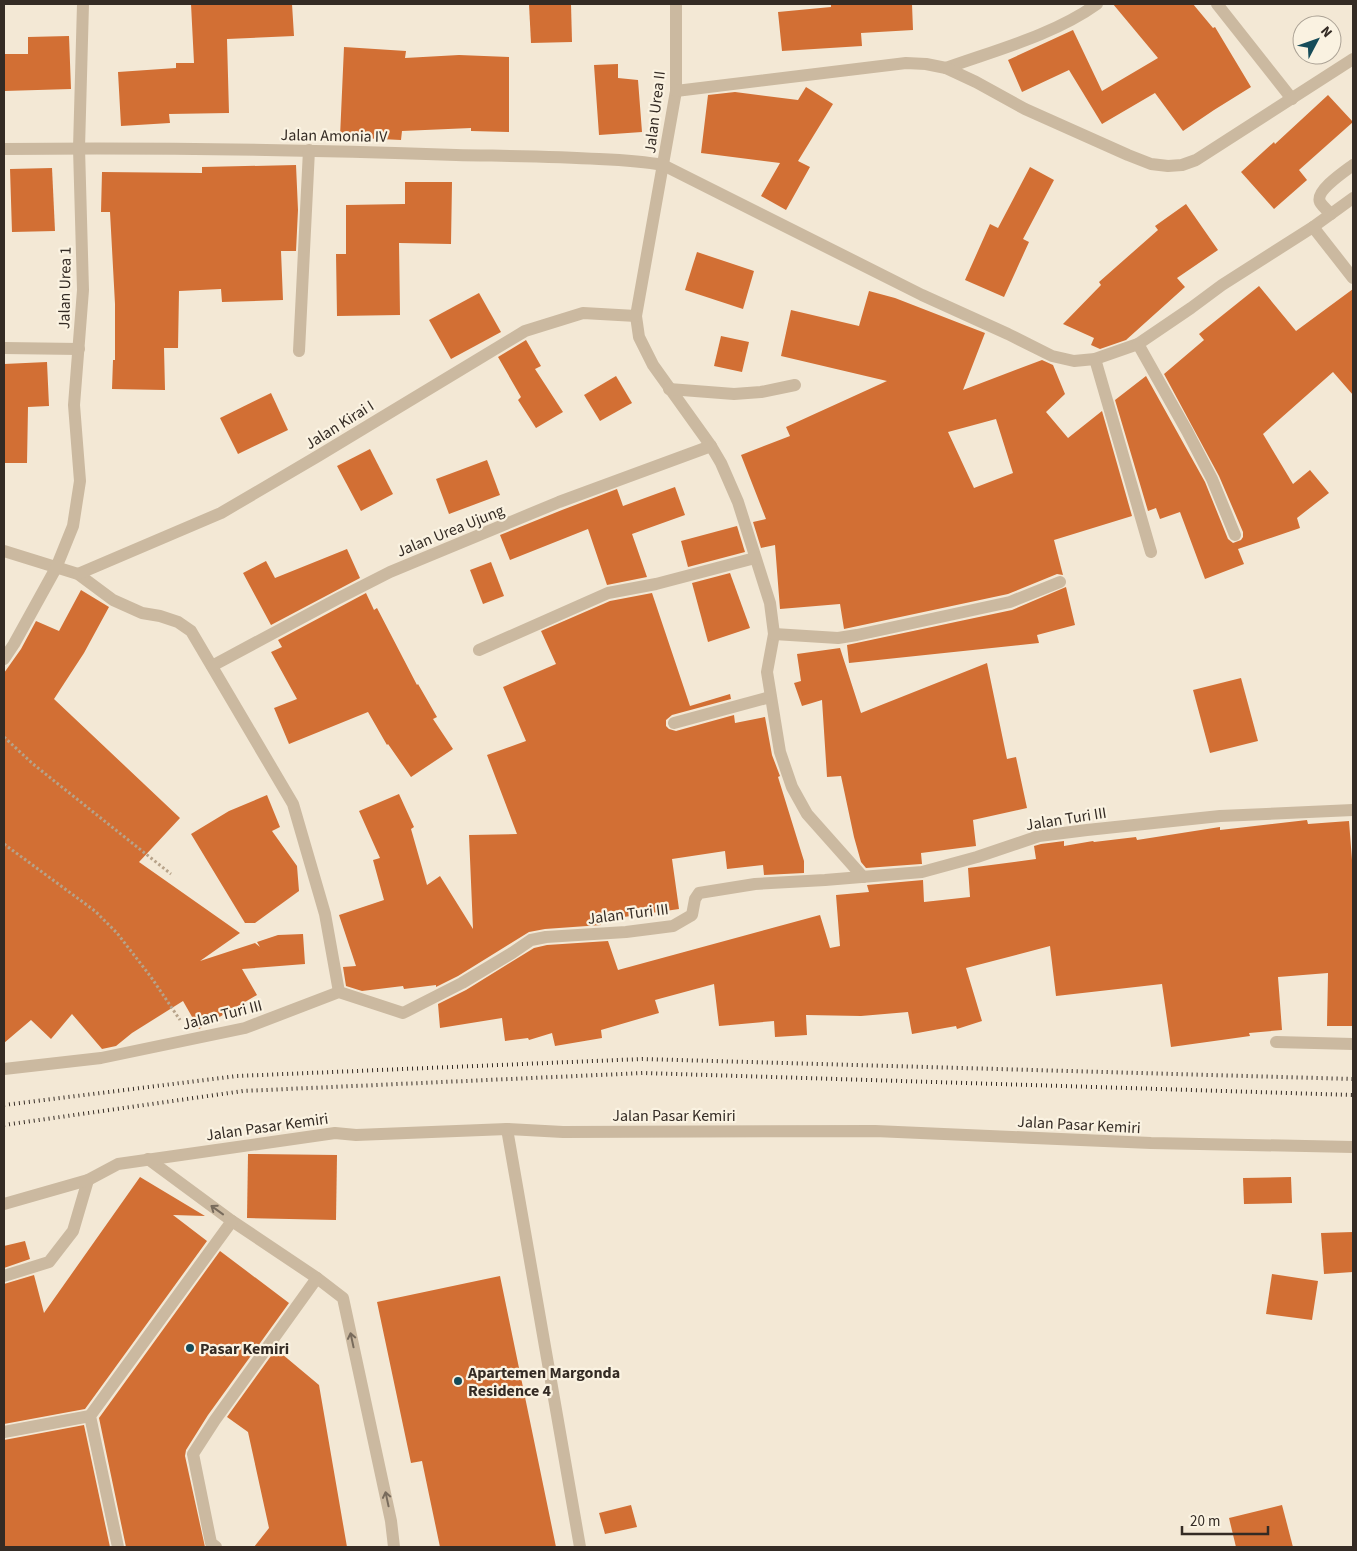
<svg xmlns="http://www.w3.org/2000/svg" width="1357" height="1551" font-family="'Source Sans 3',sans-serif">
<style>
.building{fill:#d26f34;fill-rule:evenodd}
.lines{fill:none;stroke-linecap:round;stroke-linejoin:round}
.path{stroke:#b7a38a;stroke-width:3;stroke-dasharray:2.5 2.5;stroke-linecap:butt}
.service{stroke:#cbb9a0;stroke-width:12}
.minor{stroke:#cbb9a0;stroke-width:12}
.rail{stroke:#342b24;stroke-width:4;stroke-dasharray:1 4;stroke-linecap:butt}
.oneway{stroke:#786b5c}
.poi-dot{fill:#164c59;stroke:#faf2e1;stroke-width:2}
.labels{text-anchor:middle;stroke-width:4.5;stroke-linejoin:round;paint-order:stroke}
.street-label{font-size:16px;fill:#342b24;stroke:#faf2e1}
.poi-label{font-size:16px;font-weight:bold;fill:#342b24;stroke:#faf2e1;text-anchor:start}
</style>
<rect width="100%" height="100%" fill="#f3e8d5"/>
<g class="building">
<polygon points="191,4 292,4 294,36 227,39 229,113 169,114 170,123 121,126 118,72 176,68 176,63 194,63"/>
<polygon points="529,4 571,4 572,42 531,43"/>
<polygon points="858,4 912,4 913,30 861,33 862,46 782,51 778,12 831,7 831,5"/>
<polygon points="1113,4 1193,4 1213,28 1215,27 1251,87 1214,110 1183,131 1155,93 1102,124 1069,70 1022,92 1008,60 1073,30 1102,91 1158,58"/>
<polygon points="69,36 71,89 4,91 4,54 28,54 28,37"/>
<polygon points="344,47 406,51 405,58 459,55 509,57 509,132 471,131 471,128 402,131 401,140 340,137"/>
<polygon points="618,64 618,78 638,80 642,132 599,135 594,65"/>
<polygon points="806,87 833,104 798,161 810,167 786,210 761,196 780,163 701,153 708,95 735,92 798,100"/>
<polygon points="1328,95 1353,122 1299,170 1307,180 1274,209 1241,172 1274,142 1275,144"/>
<polygon points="296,165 298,210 296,251 281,251 283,300 222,302 221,289 179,291 178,348 164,348 165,390 112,389 113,360 115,360 115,304 110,212 101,212 102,172 202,173 202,167"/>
<polygon points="1030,167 1054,180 1023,239 1029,242 1004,297 965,280 990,224 998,228"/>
<polygon points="52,168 55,231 12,232 10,169"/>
<polygon points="405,182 452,182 451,244 399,243 400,315 337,316 336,254 346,254 346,205 405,204"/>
<polygon points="1186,204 1218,250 1177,278 1185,287 1126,340 1100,349 1091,345 1094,338 1063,324 1101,285 1099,282 1158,230 1155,226"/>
<polygon points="697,252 754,271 743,309 685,290"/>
<polygon points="1259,286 1296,331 1353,289 1353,395 1333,372 1263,434 1293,484 1310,470 1329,493 1297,518 1300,528 1238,549 1244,564 1205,579 1180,512 1160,519 1156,508 1148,511 1115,400 1146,376 1205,482 1228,539 1233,543 1241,540 1243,537 1243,532 1219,476 1164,374 1204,340 1199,334"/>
<path d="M 869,291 L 895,298 L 985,333 L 963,390 L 1042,360 L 1053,365 L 1065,394 L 1046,412 L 1068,438 L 1102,411 L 1132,516 L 1054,540 L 1063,575 L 1057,574 L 1008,594 L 844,629 L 840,604 L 780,609 L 775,545 L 761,548 L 753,522 L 766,519 L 741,455 L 790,436 L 786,427 L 887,381 L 781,356 L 791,310 L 859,326 ZM 996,419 L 1013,473 L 974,488 L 948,432 Z"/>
<polygon points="479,293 501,332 451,359 429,320"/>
<polygon points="721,336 749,342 742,372 714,366"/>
<polygon points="526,340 541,366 535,369 563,412 536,428 518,400 521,397 498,357"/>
<polygon points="47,362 49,406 28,407 27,463 4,463 4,364"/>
<polygon points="616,376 632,403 600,421 584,395"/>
<polygon points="271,393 288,430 238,454 220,418"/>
<polygon points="370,449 393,494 361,511 337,466"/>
<polygon points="487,460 500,495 449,514 436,479"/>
<polygon points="675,487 685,515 632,534 647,577 607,585 588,529 510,560 500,535 562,510 617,489 623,506"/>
<polygon points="737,526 745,552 688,567 681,541"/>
<polygon points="347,549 360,578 271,625 243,573 266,561 275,578"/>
<polygon points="491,562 504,596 483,604 470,570"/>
<polygon points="730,573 750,628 708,642 692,583"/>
<polygon points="1066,587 1075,625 1037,635 1039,643 849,663 847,645 1012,610"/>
<polygon points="81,590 109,607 84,653 54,699 180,818 139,862 240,933 200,961 255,943 260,947 257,942 278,935 303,934 305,964 242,969 257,995 199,1029 183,1001 132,1033 116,1046 102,1049 72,1014 51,1039 31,1020 4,1043 4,673 21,649 36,621 59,631"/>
<polygon points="366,593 374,610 377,608 417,685 418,684 437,717 433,719 453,749 411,777 388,744 387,745 368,712 289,744 274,708 297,699 271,652 282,647 278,640"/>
<polygon points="652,593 690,706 730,694 731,699 672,715 666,720 666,726 669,729 676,731 734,715 735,723 765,717 772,755 780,776 778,777 804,861 804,873 764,875 763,865 727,869 725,851 672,859 679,909 617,918 599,918 601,925 545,929 529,932 458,976 436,987 436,985 404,989 403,986 362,991 346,986 343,967 356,966 339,915 384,900 373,860 380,858 359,811 399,794 414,827 411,829 427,885 440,876 473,929 469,835 517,834 487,755 526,741 503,687 556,664 541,631 610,601"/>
<polygon points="840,648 861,713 987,663 1007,759 1016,757 1027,808 973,820 976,846 921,853 922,864 921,864 866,868 861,862 854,837 841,776 827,777 822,700 802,706 794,683 801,681 797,654"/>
<polygon points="1241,678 1258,741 1210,753 1193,690"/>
<polygon points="267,795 280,827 272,831 297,866 299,891 255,923 245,923 191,834 229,811"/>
<polygon points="1307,820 1308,824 1349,821 1353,873 1353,1026 1327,1026 1328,973 1278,977 1282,1030 1249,1033 1250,1036 1171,1047 1162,984 1056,996 1050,946 966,968 982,1021 957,1029 956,1026 912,1034 908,1012 861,1016 806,1015 807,1035 775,1037 774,1021 719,1026 714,984 655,1000 659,1013 601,1030 602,1038 555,1046 552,1033 529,1040 528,1038 505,1041 502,1018 440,1028 438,1004 466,990 534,948 547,945 608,941 618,970 820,915 830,948 840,946 836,895 869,892 867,885 923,880 924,902 970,897 968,868 1036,859 1034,846 1041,844 1064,841 1064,846 1093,841 1094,842 1136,837 1137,840 1220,827 1220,830"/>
<polygon points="248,1154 337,1155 336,1220 247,1218"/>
<polygon points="140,1177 205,1216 173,1215 207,1241 85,1409 4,1424 4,1284 34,1275 44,1313"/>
<polygon points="1291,1177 1292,1203 1244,1204 1243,1178"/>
<polygon points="1353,1232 1353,1272 1324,1274 1321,1233"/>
<polygon points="25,1241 30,1259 4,1268 4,1246"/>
<polygon points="220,1251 289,1303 208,1415 186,1450 185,1456 205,1547 126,1547 99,1418"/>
<polygon points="1272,1274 1318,1281 1312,1320 1266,1314"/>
<polygon points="500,1276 556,1547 440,1547 422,1461 411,1463 377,1302"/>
<polygon points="276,1349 319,1385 347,1547 254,1547 269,1528 248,1432 227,1417"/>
<polygon points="84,1425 110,1547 4,1547 4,1440"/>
<polygon points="631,1505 637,1527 605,1534 599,1513"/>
<polygon points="1282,1505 1293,1547 1236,1547 1229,1518"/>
</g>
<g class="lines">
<g class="path">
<polyline points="4,737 33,764 171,874"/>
<polyline points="4,844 95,911 117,933 151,977 180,1020"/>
</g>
<g class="service">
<polyline points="507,1129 580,1547"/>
<polyline points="148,1159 232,1221 317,1278 343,1298 391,1521 394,1547"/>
<polyline points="4,1276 49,1262 73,1231 88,1180"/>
<polyline points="4,1432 90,1416"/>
<polyline points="118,1547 90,1416 232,1221"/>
<polyline points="216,1547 211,1543 193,1454 215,1420 317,1278"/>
</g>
<g class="minor">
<polyline points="676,4 676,91 636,316 639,337 653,365 711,446 721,463 738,502 770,603 774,634 767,672 780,752 792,787 807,814 863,877"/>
<polyline points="1217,4 1292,99"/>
<path d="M 946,68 C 996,50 1054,35 1097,4"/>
<polyline points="676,91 906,63 926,64 946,68 976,82 1025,109 1128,155 1151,164 1168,166 1182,165 1196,160 1353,59"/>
<path d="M 4,149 C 155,147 305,150 456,155 C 504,156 552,156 599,159 C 621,160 642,161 663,165 L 922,295 L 1008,334 L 1052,356 L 1074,361 L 1095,359 L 1138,344 L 1191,308 L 1222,285 L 1313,227 L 1353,278"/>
<path d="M 1331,214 C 1328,211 1322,206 1320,202 C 1315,191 1345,171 1353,165"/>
<polyline points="1313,227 1353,198"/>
<polyline points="1138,344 1187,431 1212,479 1235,535"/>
<polyline points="4,348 79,349"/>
<polyline points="299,351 309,150"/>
<polyline points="1095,359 1151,552"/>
<polyline points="669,389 734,394 761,392 795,385"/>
<polyline points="4,551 78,574 113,600 142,613 160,616 178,622 191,631 293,804 325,914 339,992"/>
<polyline points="78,574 221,513 318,456 525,331 583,313 636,316"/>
<polyline points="774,634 838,638 857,635 1010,602 1060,582"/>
<polyline points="479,650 608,593 656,584 755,558"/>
<polyline points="4,659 14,644 56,568 73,526 80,481 74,405 83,290 79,148 83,4"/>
<polyline points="212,666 337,599 390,572 559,502 711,446"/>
<polyline points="674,723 770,697"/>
<polyline points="1276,1042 1353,1044"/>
<polyline points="4,1069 101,1058 245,1028 339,992 403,1013 462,983 512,953 531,940 546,937 626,932 673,926 692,915 695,899 699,893 755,884 825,880 922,872 977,857 1039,836 1087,830 1220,816 1353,810"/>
<polyline points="4,1204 88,1180 118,1164 335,1133 356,1135 507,1129 563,1132 875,1131 1151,1143 1353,1147"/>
</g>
<g class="rail">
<polyline points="4,1105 237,1076 642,1059 1353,1079"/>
<polyline points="4,1125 243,1091 643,1073 1353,1095"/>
</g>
</g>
<defs><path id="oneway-shaft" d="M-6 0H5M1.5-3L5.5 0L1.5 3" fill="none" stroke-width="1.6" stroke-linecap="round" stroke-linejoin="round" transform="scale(1.25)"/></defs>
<g class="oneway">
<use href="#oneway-shaft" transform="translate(217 1210) rotate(-144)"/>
<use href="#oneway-shaft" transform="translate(352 1340) rotate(-102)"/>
<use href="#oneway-shaft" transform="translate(387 1499) rotate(-102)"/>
</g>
<g class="poi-dot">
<circle cx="190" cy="1348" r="5"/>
<circle cx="458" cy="1381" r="5"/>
</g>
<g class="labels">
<g class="street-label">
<text transform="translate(654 112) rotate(-83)" y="6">Jalan Urea II</text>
<text transform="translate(334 135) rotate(1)" y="6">Jalan Amonia IV</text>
<text transform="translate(64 288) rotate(-89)" y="6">Jalan Urea 1</text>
<text transform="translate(339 424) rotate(-32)" y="6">Jalan Kirai I</text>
<text transform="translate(450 530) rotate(-22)" y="6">Jalan Urea Ujung</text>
<text transform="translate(1066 818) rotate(-9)" y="6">Jalan Turi III</text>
<text transform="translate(628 913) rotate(-7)" y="6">Jalan Turi III</text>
<text transform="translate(222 1014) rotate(-14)" y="6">Jalan Turi III</text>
<text x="674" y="1121">Jalan Pasar Kemiri</text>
<text transform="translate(1079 1124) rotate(3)" y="6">Jalan Pasar Kemiri</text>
<text transform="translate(267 1126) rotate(-8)" y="6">Jalan Pasar Kemiri</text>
</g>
<g class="poi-label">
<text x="200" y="1354">Pasar Kemiri</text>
<text x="468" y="1378">Apartemen Margonda<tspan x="468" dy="18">Residence 4</tspan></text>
</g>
</g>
<rect width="1357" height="1551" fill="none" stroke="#342b24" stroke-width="10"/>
<g transform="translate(1317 40) rotate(49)"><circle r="24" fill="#faf2e1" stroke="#aba295"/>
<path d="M0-4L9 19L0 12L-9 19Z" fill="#164c59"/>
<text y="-8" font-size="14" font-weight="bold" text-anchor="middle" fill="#342b24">N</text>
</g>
<path d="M1182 1526v8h86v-8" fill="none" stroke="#342b24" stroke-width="2.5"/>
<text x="1190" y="1526" font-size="15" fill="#342b24" stroke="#faf2e1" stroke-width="4" paint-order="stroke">20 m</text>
</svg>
